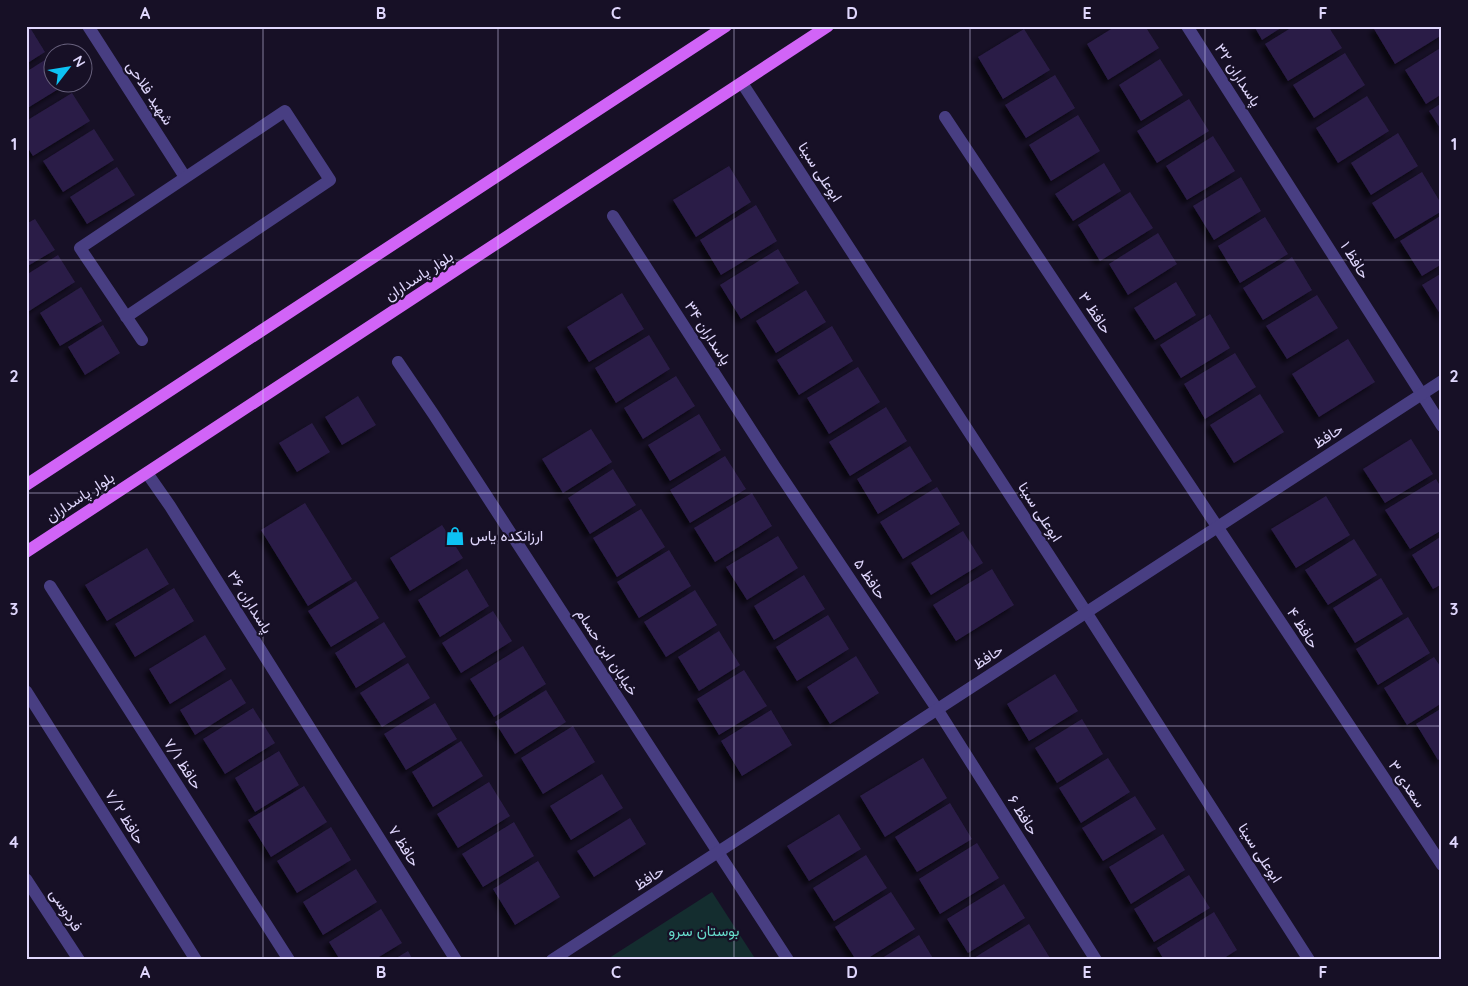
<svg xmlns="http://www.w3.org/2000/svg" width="1468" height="986" font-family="Quicksand,Vazirmatn,sans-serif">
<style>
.green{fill:#142d2f}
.building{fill:#2a1d46;filter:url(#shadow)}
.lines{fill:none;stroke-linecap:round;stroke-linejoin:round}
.minor{stroke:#483e82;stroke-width:12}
.tertiary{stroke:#483e82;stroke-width:12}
.primary{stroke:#d164f7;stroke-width:12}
.grid{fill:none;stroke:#e0d7fd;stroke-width:1;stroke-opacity:0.55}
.labels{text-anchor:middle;stroke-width:4.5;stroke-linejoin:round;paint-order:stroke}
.street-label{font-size:15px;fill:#e0d7fd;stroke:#171026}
.poi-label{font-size:15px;fill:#e0d7fd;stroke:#171026;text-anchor:start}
.park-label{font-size:15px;fill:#66daca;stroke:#171026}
.neatline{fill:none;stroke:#e0d7fd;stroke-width:2}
.grid-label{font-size:16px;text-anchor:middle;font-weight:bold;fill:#e0d7fd}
</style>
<defs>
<filter id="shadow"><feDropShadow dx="-4.5" dy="4.5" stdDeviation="2.5" flood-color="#0009"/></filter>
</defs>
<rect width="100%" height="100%" fill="#171026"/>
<polygon class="green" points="712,892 756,960 606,960"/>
<g class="building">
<polygon points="29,26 45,52 26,64 26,27"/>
<polygon points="1116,26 1145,26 1159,48 1108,80 1087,44"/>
<polygon points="1254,26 1284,26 1262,40"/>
<polygon points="1294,26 1328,26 1342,48 1288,81 1265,44"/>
<polygon points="1379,26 1442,26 1442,35 1395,64 1374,29"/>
<polygon points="1024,29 1050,70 1003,99 978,57"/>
<polygon points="1442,47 1442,94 1426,104 1405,70"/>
<polygon points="1345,53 1365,85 1314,118 1293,85"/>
<polygon points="48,58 52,65 52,82 64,82 65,85 26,109 26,72"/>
<polygon points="1160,59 1183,95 1141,121 1119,85"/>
<polygon points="1055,75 1075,108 1026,138 1005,105"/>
<polygon points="72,93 90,121 33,156 26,145 26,121"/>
<polygon points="1367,96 1389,131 1338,163 1316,128"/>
<polygon points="1189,99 1209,131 1157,163 1137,131"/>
<polygon points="1442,103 1442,131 1429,111"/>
<polygon points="1078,115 1100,151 1051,181 1029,145"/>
<polygon points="94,129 114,160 63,192 43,161"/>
<polygon points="1398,133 1418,166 1371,195 1351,163"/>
<polygon points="1213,136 1235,171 1187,200 1166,166"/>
<polygon points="1104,163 1121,191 1073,221 1055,194"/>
<polygon points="729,166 751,202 696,237 673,200"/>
<polygon points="117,167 135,195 87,224 70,197"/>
<polygon points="1422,172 1442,205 1442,211 1395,239 1372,203"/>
<polygon points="1241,177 1261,211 1214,240 1193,206"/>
<polygon points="1130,192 1153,228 1100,261 1078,225"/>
<polygon points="756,205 777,241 721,275 700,240"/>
<polygon points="1442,215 1442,264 1422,276 1400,241"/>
<polygon points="1265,217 1288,254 1240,283 1218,246"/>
<polygon points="35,219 55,250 26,267 26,224"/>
<polygon points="1158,233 1177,264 1128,295 1109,264"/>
<polygon points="778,249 799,283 741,319 720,285"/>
<polygon points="58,255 75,282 26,313 26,275"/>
<polygon points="1292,257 1312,290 1263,320 1243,288"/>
<polygon points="1442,273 1442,317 1422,285"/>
<polygon points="1176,282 1196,315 1155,340 1134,308"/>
<polygon points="81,287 102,321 60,346 40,313"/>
<polygon points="806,290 826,322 776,353 756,321"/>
<polygon points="622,293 644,329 589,362 567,327"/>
<polygon points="1317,295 1338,328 1287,359 1266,326"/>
<polygon points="1210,314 1230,348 1181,378 1160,345"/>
<polygon points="103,325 120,353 85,375 68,347"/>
<polygon points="832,326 853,361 799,395 777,360"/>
<polygon points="649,335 670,369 616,403 595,368"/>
<polygon points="1348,339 1375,382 1319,417 1292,374"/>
<polygon points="1235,353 1256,387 1205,419 1184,384"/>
<polygon points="858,367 880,402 829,434 807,398"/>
<polygon points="676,376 695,406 643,439 624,408"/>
<polygon points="1260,394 1284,432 1234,463 1210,425"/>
<polygon points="358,396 376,425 342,445 325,417"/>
<polygon points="886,407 907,441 850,476 829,442"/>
<polygon points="699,414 721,450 670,481 648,445"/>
<polygon points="312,423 330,452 297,472 279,443"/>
<polygon points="591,429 612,462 563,493 542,459"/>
<polygon points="1411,439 1433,474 1385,503 1363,469"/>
<polygon points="910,446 932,481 878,514 857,479"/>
<polygon points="725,456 746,489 690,523 670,490"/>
<polygon points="613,469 636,505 590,534 568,498"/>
<polygon points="1436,479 1442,489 1442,530 1410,549 1385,510"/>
<polygon points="937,487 960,524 903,559 880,522"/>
<polygon points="752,493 772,526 715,562 694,528"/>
<polygon points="1326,496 1350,535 1296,568 1271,529"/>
<polygon points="305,503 352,579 308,606 261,530"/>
<polygon points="641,509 665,547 617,577 593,538"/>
<polygon points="442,525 463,558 410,591 390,558"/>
<polygon points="963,531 983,563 931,595 911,563"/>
<polygon points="778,536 798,568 747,600 726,567"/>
<polygon points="1442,536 1442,584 1433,589 1412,555"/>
<polygon points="1354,539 1377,575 1328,605 1305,570"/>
<polygon points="147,548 169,584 107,621 85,585"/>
<polygon points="669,550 691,586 639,618 617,582"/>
<polygon points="467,569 489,606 440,637 418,600"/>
<polygon points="992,569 1014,605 956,641 933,605"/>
<polygon points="804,575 825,609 774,640 754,606"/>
<polygon points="1381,578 1403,614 1355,643 1333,608"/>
<polygon points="356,581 379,618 331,647 308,611"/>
<polygon points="174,588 194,621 135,657 115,624"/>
<polygon points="695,590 717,625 666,657 644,622"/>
<polygon points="493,611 512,641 461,673 442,643"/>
<polygon points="828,615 849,649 797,681 776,647"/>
<polygon points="1408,617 1430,653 1378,685 1356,649"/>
<polygon points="384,622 406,657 356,688 335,653"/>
<polygon points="719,631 740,665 699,691 678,657"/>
<polygon points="205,635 226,669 170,704 149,669"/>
<polygon points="523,646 546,684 494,717 470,679"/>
<polygon points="856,656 879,693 830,724 807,687"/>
<polygon points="1434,657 1442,669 1442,703 1407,725 1384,688"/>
<polygon points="408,663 430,698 382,727 360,693"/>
<polygon points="744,670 767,706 719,735 697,699"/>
<polygon points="1055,674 1078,711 1029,741 1007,704"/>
<polygon points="231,679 246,703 195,735 180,710"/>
<polygon points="546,690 566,722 515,754 495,722"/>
<polygon points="435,703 457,739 406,770 384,734"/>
<polygon points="253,708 275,743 225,774 203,739"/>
<polygon points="1442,708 1442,758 1438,760 1416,724"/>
<polygon points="771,710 792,745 742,776 721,741"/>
<polygon points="1082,719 1103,754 1057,783 1035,748"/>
<polygon points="573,726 595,762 543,794 521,758"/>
<polygon points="461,741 483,776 433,807 412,772"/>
<polygon points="279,751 299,785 255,812 235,778"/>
<polygon points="923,758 947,798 885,837 860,796"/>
<polygon points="1108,758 1130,792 1081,823 1059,788"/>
<polygon points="602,774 623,808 571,840 550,806"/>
<polygon points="489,782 510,816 458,848 437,814"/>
<polygon points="304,786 327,822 271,857 248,820"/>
<polygon points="1135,796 1156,829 1103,861 1082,828"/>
<polygon points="950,803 972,839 917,872 895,837"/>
<polygon points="839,814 861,849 809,881 787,846"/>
<polygon points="630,818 646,844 594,877 577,851"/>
<polygon points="514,822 534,856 483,887 462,854"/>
<polygon points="331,827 351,860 297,893 277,861"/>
<polygon points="1163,834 1185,870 1131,904 1109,867"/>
<polygon points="977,843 999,878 940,914 919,879"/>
<polygon points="866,855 887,888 834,921 813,888"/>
<polygon points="538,861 560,897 515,925 493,889"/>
<polygon points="356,869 377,902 323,935 303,902"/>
<polygon points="1189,875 1210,908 1154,942 1134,909"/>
<polygon points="1004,884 1025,918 968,953 947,919"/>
<polygon points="891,892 915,929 865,960 856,960 835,927"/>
<polygon points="381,909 402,943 374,960 340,960 329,942"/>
<polygon points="1214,912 1237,950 1221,960 1164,960 1157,948"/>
<polygon points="1029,924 1050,958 1047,960 975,960 974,958"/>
<polygon points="919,935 934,960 879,960"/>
<polygon points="408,951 413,960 393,960"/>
</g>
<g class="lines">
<g class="minor">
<polyline points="88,26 185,177"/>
<polyline points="1187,26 1442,426"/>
<polyline points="945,117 1442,865"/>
<polyline points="613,216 775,467 937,709 1096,960"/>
<polyline points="126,317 330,180 285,111 80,248 142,340"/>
<polyline points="398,362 434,415 788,960"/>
<polyline points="147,473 170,506 456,960"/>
<polyline points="50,586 289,960"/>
<polyline points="26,691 196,960"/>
</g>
<g class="tertiary">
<polyline points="742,83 1086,612 1309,960"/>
<polyline points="26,879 79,960"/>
<polyline points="552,960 1442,381"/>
</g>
<g class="primary">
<polyline points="26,485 726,26"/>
<polyline points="26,552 828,26"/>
</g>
</g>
<path class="grid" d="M 263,26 L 263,960M 498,26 L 498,960M 734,26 L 734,960M 970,26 L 970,960M 1205,26 L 1205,960M 26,260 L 1442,260M 26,493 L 1442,493M 26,726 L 1442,726"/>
<defs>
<g id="shop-bare" transform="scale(1.5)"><path d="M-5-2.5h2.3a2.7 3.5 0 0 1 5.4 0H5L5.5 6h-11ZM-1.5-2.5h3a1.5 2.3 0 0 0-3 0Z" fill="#0dc2f3" stroke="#171026" stroke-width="2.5" paint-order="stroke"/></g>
</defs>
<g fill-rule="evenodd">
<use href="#shop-bare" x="455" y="536"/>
</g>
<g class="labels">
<g class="street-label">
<text transform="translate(1238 75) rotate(57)" y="5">پاسداران ۳۲</text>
<text transform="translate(150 93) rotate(57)" y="5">شهید فلاحی</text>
<text transform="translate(820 172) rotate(57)" y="5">ابوعلی سینا</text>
<text transform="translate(1355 260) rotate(58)" y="5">حافظ ۱</text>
<text transform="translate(419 276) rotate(-33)" y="5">بلوار پاسداران</text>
<text transform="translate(1095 313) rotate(56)" y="5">حافظ ۳</text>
<text transform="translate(708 333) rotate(57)" y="5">پاسداران ۳۴</text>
<text transform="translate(1328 436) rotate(-33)" y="5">حافظ</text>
<text transform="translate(80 497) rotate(-33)" y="5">بلوار پاسداران</text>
<text transform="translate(1040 512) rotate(57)" y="5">ابوعلی سینا</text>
<text transform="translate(870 579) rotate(56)" y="5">حافظ ۵</text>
<text transform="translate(250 602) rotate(58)" y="5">پاسداران ۳۶</text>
<text transform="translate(1303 628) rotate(57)" y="5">حافظ ۴</text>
<text transform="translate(607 652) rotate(57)" y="5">خیابان ابن حسام</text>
<text transform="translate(988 657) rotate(-33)" y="5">حافظ</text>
<text transform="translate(183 764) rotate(57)" y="5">حافظ ۷/۱</text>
<text transform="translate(1407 784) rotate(56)" y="5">سعدی ۳</text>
<text transform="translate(1023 815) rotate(58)" y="5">حافظ ۶</text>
<text transform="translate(125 817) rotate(58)" y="5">حافظ ۷/۲</text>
<text transform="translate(404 846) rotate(58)" y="5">حافظ ۷</text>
<text transform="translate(1260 853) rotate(57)" y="5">ابوعلی سینا</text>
<text transform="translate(649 878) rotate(-33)" y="5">حافظ</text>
<text transform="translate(66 910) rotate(57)" y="5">فردوسی</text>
</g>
<g class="poi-label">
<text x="470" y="541">ارزانکده یاس</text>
</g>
<g class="park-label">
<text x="704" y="936">بوستان سرو</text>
</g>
</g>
<rect width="1468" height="986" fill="none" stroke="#171026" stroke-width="55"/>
<g transform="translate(68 68) rotate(59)"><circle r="24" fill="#171026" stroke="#67607c"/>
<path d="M0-4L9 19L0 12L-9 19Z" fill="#0dc2f3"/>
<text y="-8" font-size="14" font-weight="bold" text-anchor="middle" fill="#e0d7fd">N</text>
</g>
<rect x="28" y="28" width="1412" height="930" class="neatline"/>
<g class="grid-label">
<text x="145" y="19">A</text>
<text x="381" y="19">B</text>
<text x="616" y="19">C</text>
<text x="852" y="19">D</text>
<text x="1087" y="19">E</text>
<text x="1323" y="19">F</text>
<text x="14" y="150">1</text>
<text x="1454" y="150">1</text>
<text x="14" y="382">2</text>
<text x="1454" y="382">2</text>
<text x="14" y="615">3</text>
<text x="1454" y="615">3</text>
<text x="14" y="848">4</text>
<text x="1454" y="848">4</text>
<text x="145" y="978">A</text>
<text x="381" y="978">B</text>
<text x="616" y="978">C</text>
<text x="852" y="978">D</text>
<text x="1087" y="978">E</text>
<text x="1323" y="978">F</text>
</g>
</svg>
